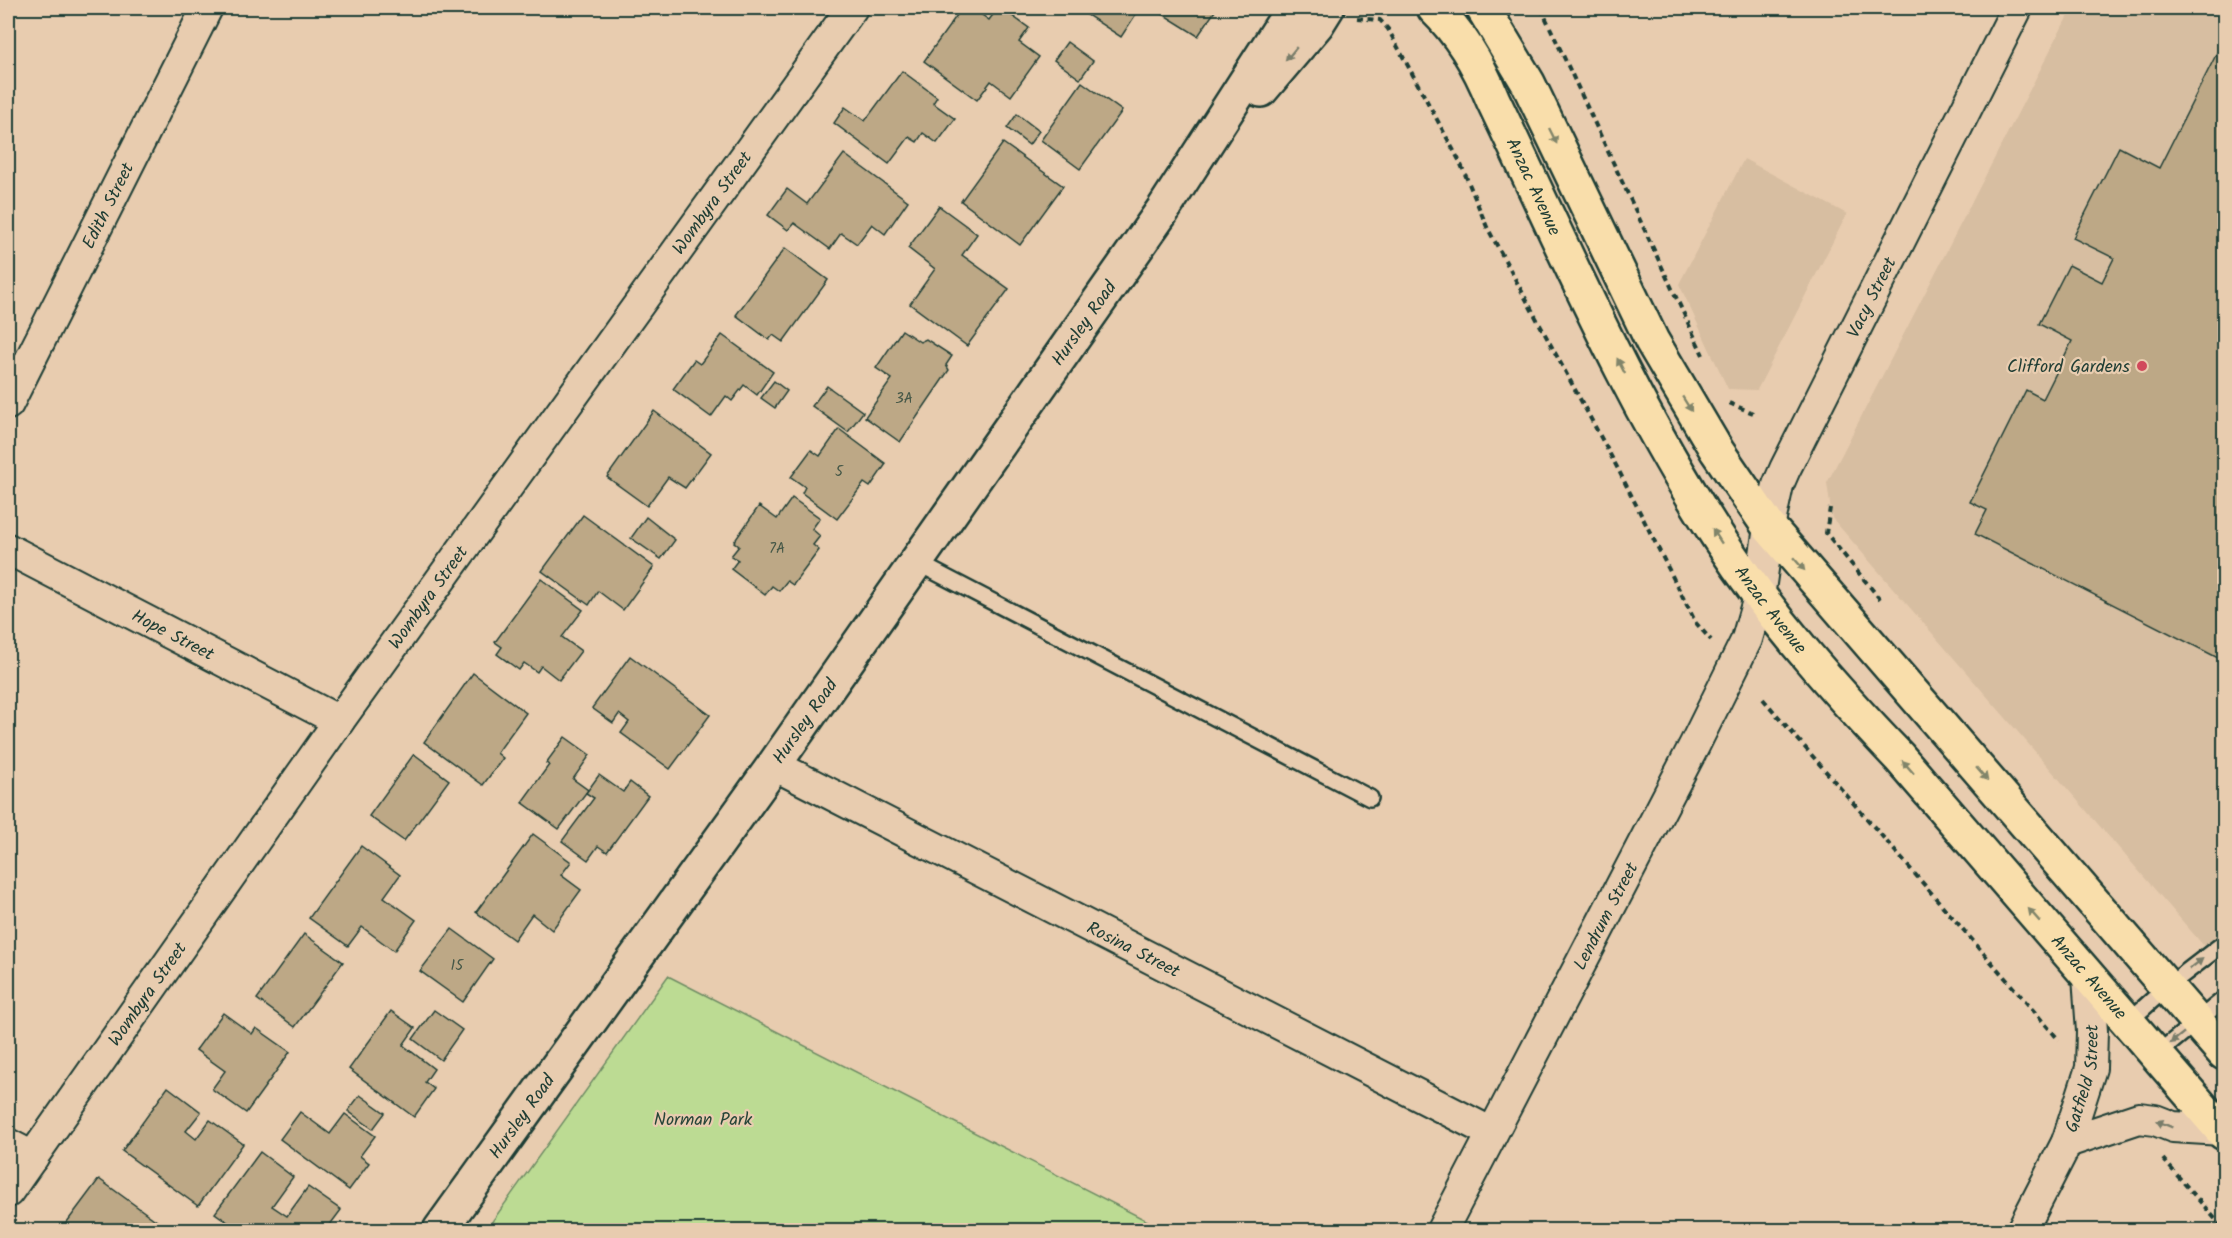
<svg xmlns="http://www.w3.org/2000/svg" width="2232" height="1238" font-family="Kalam,sans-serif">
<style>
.built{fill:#d7bea1}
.green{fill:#bcdb93;stroke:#6e8c64;stroke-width:1.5}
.building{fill:#bda886;stroke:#1f3d34;stroke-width:1.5}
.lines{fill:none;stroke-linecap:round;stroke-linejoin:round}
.lane-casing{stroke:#1f3d34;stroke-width:20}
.street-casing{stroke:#1f3d34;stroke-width:34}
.secondary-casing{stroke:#1f3d34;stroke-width:38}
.primary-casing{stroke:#1f3d34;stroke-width:38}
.path{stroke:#1f3d34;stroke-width:4;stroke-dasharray:6 4.5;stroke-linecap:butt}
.lane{stroke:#e8ccaf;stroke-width:15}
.street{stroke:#e8ccaf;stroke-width:30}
.secondary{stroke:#e8ccaf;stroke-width:33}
.primary{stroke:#f9deab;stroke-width:33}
.oneway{fill:#797d6b}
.oneway2{fill:#81856a}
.poi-dot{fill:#d1495b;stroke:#e8ccaf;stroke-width:2}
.labels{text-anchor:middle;stroke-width:4.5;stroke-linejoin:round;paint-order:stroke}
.number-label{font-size:15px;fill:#465848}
.street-label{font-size:18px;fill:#1f3d34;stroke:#e8ccaf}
.poi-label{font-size:18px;fill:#1f3d34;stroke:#e8ccaf;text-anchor:end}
.park-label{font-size:18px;fill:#274539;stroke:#e8ccaf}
</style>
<rect width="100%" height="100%" fill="#e8ccaf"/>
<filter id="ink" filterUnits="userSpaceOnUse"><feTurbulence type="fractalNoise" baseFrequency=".0167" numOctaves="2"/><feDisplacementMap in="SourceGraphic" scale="12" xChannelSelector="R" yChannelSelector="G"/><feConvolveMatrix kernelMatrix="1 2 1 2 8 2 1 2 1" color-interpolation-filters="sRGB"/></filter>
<g filter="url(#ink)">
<g class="built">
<polygon points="2072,8 2224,8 2224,969 1832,518 1827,483"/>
<polygon points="1744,159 1847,214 1757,390 1728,389 1679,284"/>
</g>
<polygon class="green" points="668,976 1165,1230 486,1230"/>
<g class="building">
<polygon points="962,8 972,8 989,20 998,8 1001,8 1029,28 1019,42 1039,57 1011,96 991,81 977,100 924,61"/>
<polygon points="1084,8 1140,8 1121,37 1081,11"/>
<polygon points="1153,8 1217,8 1198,36"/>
<polygon points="2224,39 2224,661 1975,534 1987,510 1970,502 2026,390 2043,399 2072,341 2039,324 2069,265 2102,282 2114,258 2073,238 2119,147 2159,168"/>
<polygon points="1067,42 1093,61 1080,79 1054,60"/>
<polygon points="902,71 937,97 933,103 955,119 937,143 923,133 917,142 909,137 889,164 834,123 845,107 865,121"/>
<polygon points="1082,82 1122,111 1080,169 1041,140"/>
<polygon points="1017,114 1039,131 1029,145 1007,128"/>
<polygon points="1003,143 1063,186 1020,245 961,201"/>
<polygon points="844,154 908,201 885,234 872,224 857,244 841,233 830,249 794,223 788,230 768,215 787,189 807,204"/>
<polygon points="939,206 977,234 962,255 1009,289 967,346 910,304 935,269 908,248"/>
<polygon points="785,248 828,280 783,342 773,335 769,340 736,315"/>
<polygon points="902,330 920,342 926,339 952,356 946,365 949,370 900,442 865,417 892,379 876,368"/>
<polygon points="722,335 773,372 757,395 744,385 732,401 726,396 711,417 673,389 694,360 700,364"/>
<polygon points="774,381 787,391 775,408 761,398"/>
<polygon points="827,386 863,412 848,432 812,406"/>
<polygon points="654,411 711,453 685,488 668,477 647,506 607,477"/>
<polygon points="839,429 886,464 870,487 864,483 837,519 802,493 805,487 791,477 811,450 820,456"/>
<polygon points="792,498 820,518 812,529 820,536 813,545 819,550 793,585 787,581 779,591 772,586 765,595 731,569 738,560 731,556 739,546 734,542 759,506 777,519"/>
<polygon points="583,515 654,567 623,610 598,591 589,605 542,571"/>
<polygon points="646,517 675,540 661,559 631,538"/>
<polygon points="541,579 583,610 562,637 581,651 559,680 541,666 537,672 524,663 519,670 497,654 502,647 495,642"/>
<polygon points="630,656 710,715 670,769 621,733 629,722 619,714 613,723 592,708"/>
<polygon points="473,673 526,713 497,753 503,758 483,785 424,742"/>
<polygon points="565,737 590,755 573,779 588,790 559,829 522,802 549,765 546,763"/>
<polygon points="414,754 449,780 404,841 369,816"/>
<polygon points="599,775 623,792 630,782 648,796 607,852 598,846 588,860 562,841 594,798 586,793"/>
<polygon points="533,834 571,862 561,875 581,890 552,930 532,914 514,940 476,912"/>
<polygon points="361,846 400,875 384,897 416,920 394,951 362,927 348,946 309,918"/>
<polygon points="452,929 493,959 463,1002 420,971"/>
<polygon points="304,934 343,962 295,1027 257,999"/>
<polygon points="434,1010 462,1030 441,1060 413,1039"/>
<polygon points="391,1011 415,1028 403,1045 434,1069 425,1082 434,1089 414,1117 349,1069"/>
<polygon points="223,1013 252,1034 256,1028 290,1052 246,1113 212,1089 225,1071 196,1050"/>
<polygon points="168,1087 201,1112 186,1131 196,1139 210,1120 243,1144 198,1206 122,1151"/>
<polygon points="360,1095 385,1113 373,1129 348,1111"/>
<polygon points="300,1112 330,1134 345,1114 375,1136 360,1156 369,1163 349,1190 280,1139"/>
<polygon points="260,1152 293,1177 272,1206 287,1216 308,1187 341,1210 326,1230 239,1230 215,1213"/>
<polygon points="99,1179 169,1230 61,1230"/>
</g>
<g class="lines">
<g class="lane-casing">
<g id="lane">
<polyline points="916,562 1370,798"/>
<polyline points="2128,1022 2168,986 2224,943"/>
<polyline points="2156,1055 2224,999"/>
</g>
</g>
<g class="street-casing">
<g id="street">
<path id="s1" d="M 8,404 L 207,8"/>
<path id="s2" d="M 8,549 L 339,721"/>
<path id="s3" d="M 774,765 L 1492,1133"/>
<polyline points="2067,1142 2139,1118 2155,1120 2173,1127 2222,1130"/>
<polyline points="8,1144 33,1157"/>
<path id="s4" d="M 8,1192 L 339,721 L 852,8"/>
<path id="s5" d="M 1442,1230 L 1695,744 L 1747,639 L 1759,597 L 1769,527 L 1778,485 L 1785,469 L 2017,8"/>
<path id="s6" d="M 2022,1230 L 2067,1142 L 2091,1068 L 2092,1031 L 2088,977"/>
</g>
</g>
<g class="secondary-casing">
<g id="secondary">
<polyline points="1261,90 1317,24 1327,8"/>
<path id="s7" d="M 440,1230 L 774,765 L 1163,210 L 1293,8"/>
</g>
</g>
<g class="primary-casing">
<g id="primary">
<path id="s8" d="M 1434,8 C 1461,34 1479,65 1493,100 C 1564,248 1629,402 1720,540 C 1772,619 1834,689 1899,757 L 2224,1133"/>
<polyline points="1483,8 1528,83 1652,341 1717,451 1769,527 2224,1053"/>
</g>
</g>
<g class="path">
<polyline points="1541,8 1703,355"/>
<polyline points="1357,18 1380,20 1388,29 1460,162 1487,227 1618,469 1696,623 1711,640"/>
<polyline points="1729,403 1753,413"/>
<polyline points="1830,508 1826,533 1880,599"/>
<polyline points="1763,699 2059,1040"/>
<polyline points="2163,1159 2224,1229"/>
</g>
<use href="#lane" class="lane"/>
<use href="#street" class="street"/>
<use href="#secondary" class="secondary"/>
<use href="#primary" class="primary"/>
</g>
<defs><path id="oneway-solid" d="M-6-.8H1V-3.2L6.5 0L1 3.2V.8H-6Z" transform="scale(1.5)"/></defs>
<g class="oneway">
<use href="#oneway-solid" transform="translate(1291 54) rotate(130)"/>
<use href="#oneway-solid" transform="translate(2196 964) rotate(-38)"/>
<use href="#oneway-solid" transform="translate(2177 1038) rotate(141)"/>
<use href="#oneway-solid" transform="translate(2164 1124) rotate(-158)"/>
</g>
<g class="oneway2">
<use href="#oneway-solid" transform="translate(1553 136) rotate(64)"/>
<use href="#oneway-solid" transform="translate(1621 366) rotate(-117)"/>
<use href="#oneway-solid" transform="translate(1687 404) rotate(58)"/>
<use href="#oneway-solid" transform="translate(1717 536) rotate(-123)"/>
<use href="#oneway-solid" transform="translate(1799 564) rotate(49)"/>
<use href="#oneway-solid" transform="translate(1908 767) rotate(-131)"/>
<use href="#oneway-solid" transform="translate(1982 774) rotate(49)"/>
<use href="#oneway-solid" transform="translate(2034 915) rotate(-131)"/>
</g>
</g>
<circle class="poi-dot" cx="2142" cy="366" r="6"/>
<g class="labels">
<g class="number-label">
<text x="904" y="403">3A</text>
<text x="839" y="476">5</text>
<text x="777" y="553">7A</text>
<text x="457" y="970">15</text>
</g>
<g class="street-label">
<text dy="6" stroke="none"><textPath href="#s8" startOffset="206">Anzac Avenue</textPath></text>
<text dy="6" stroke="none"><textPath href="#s4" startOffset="1214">Wombyra Street</textPath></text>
<text dy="6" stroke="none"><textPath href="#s1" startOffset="222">Edith Street</textPath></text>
<text dy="6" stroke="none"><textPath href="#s5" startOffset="1032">Vacy Street</textPath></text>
<text dy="6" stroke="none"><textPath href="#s7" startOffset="1112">Hursley Road</textPath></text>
<text dy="6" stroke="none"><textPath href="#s4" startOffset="728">Wombyra Street</textPath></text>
<text dy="6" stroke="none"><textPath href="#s8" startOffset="692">Anzac Avenue</textPath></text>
<text dy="6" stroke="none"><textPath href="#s2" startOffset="186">Hope Street</textPath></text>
<text dy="6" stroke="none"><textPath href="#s7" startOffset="626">Hursley Road</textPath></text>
<text dy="6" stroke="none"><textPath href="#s5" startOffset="354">Lendrum Street</textPath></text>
<text dy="6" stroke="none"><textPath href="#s3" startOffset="404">Rosina Street</textPath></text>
<text dy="6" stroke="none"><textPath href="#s8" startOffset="1178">Anzac Avenue</textPath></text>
<text dy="6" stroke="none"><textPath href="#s4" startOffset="242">Wombyra Street</textPath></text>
<text dy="6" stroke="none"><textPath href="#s6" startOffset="165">Gatfield Street</textPath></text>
<text dy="6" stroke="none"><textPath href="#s7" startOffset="140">Hursley Road</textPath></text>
</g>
<g class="poi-label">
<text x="2130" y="372">Clifford Gardens</text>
</g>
<g class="park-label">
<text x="703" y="1125">Norman Park</text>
</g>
</g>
<rect width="2232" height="1238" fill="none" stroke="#e8ccaf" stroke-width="30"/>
<rect x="15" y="15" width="2202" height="1208" fill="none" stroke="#1f3d34" stroke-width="2" filter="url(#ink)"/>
</svg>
